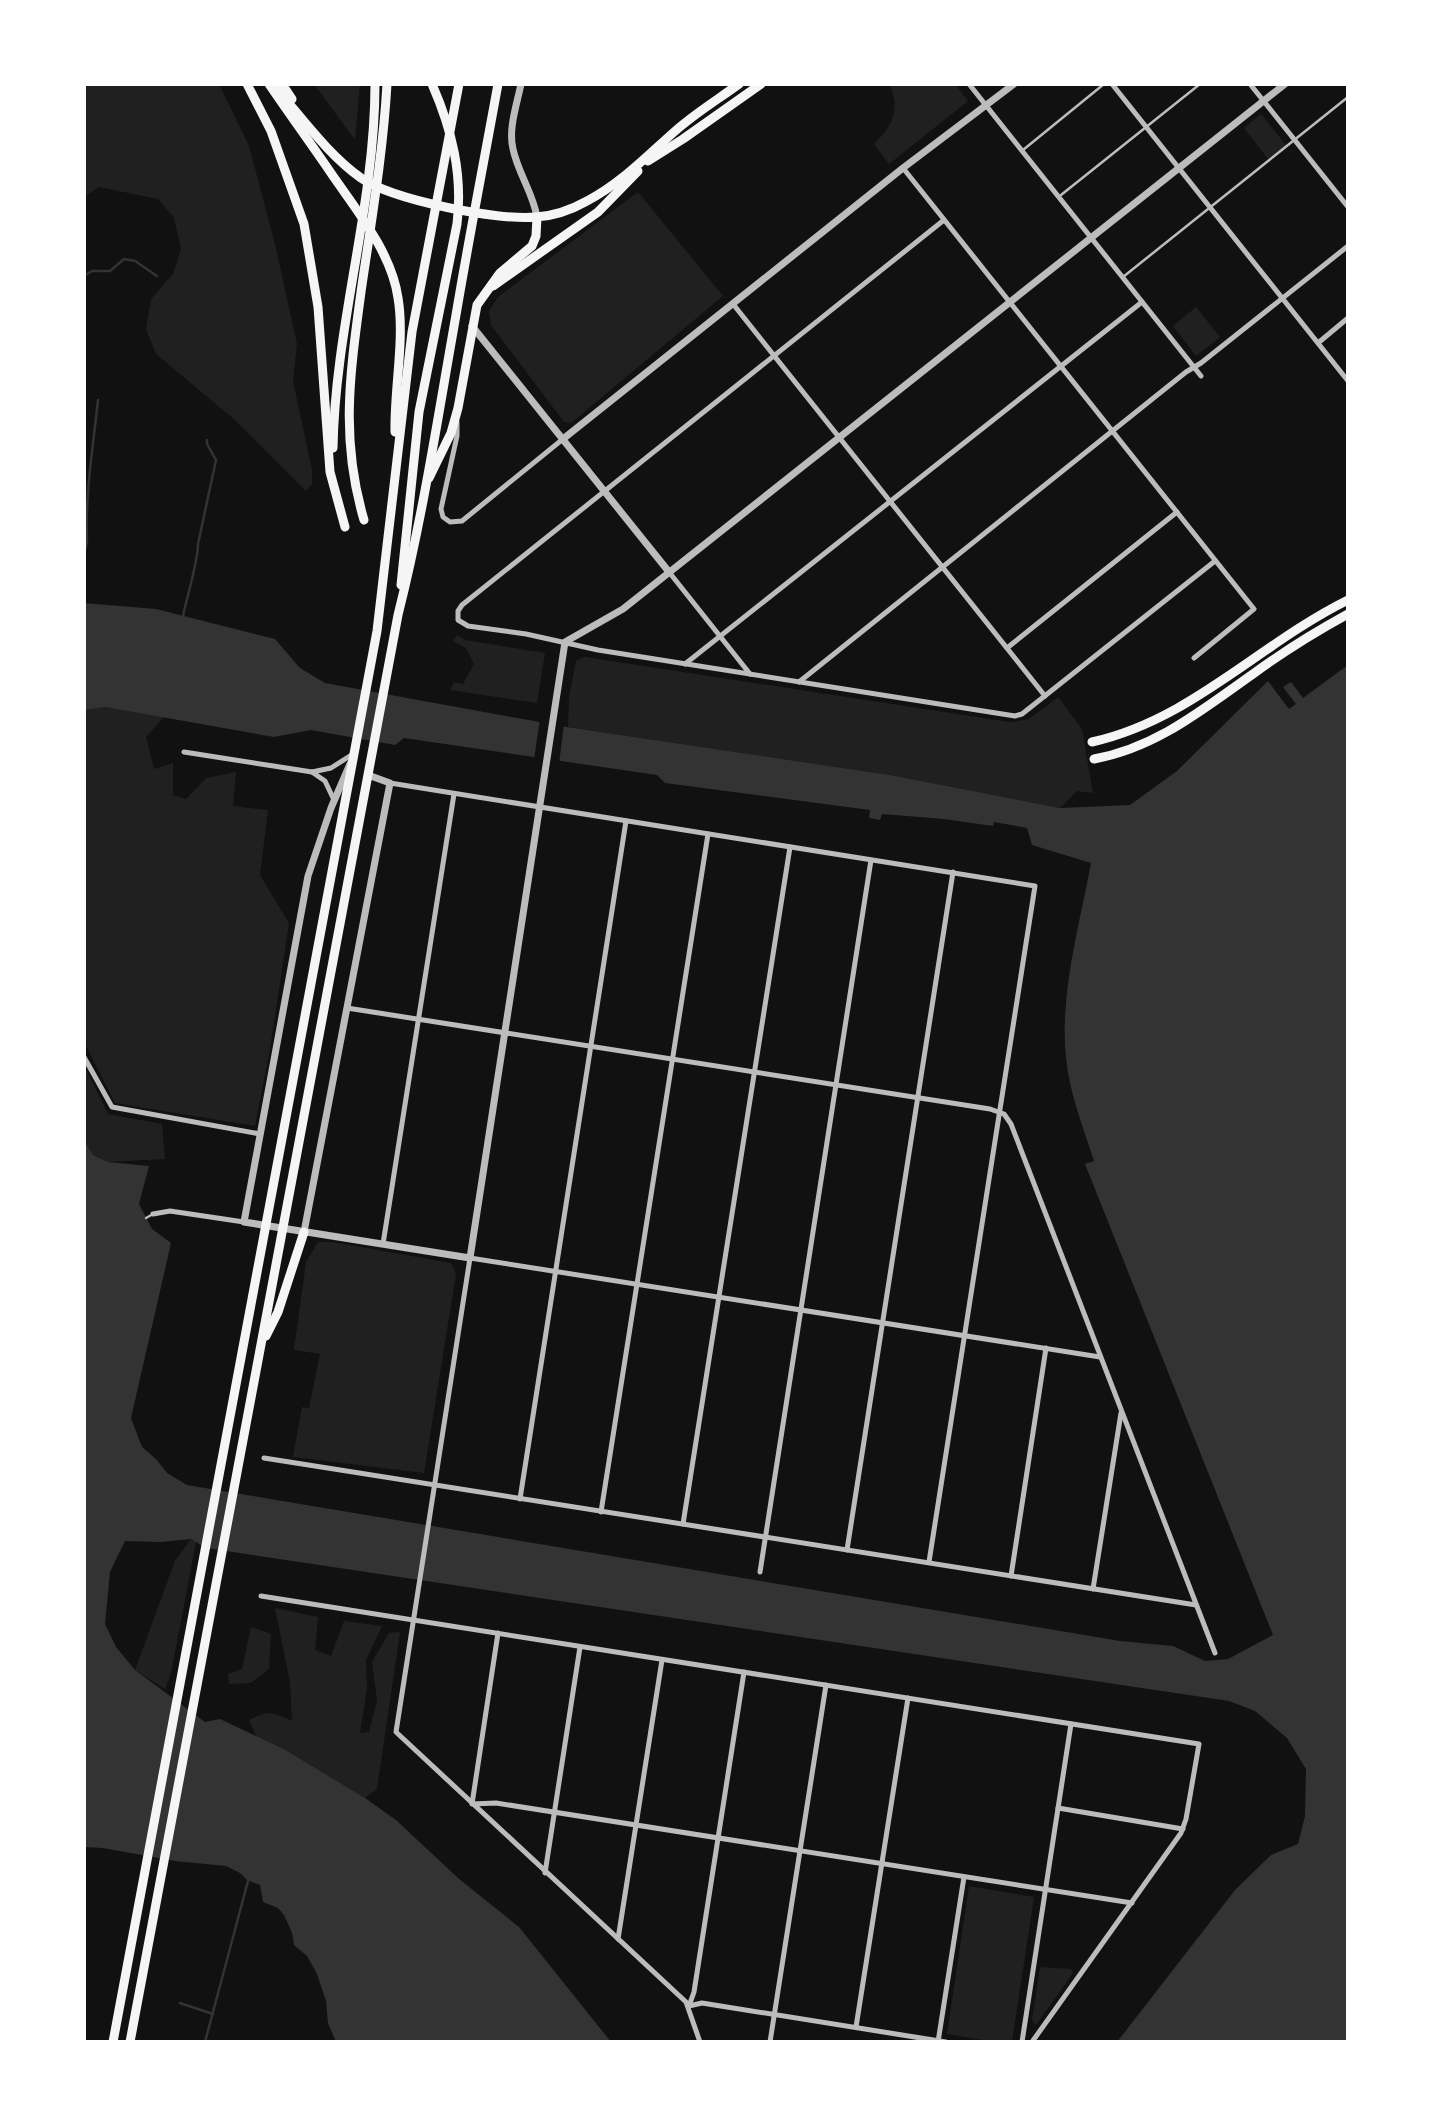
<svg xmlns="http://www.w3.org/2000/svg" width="1432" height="2126" font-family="'Sofia Sans Condensed',sans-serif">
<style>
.green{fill:#202020}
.water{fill:#333}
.pier{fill:#111}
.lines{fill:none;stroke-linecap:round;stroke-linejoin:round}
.stream{stroke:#333;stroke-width:2.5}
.service{stroke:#bcbcbc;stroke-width:2.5}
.minor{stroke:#bcbcbc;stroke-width:5}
.tertiary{stroke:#bcbcbc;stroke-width:7}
.primary{stroke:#f5f5f5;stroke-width:9}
.trunk{stroke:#f5f5f5;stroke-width:9}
</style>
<rect width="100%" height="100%" fill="#111"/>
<g class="green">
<polygon points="84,84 219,84 249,146 275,244 297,344 293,381 312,470 312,484 306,491 235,420 156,354 146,329 151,299 173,274 181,249 174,218 158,199 99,187 84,197"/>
<polygon points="314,84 360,84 355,140"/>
<path d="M 889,84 L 955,84 L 968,101 L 889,164 L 874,144 C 893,126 901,108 889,84 Z"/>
<polygon points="1261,114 1286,145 1268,159 1244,128"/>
<polygon points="638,192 723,296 571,423 564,422 491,325 489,311 498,297"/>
<polygon points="1196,307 1220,337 1196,356 1173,326"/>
<polygon points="457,635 465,640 545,653 537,703 450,690 454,682 463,684 474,664 466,648 453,641"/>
<polygon points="585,657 1010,722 1029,719 1058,697 1082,729 1093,793 1077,791 1060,808 890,775 568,727 569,697 576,661"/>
<polygon points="105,707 164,717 146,737 154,769 173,763 173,795 186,799 206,778 236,772 233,806 268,810 260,875 289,923 270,1049 255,1126 115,1103 84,1042 84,710"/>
<polygon points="84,1065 108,1114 162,1124 165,1159 108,1162 93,1155 84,1140"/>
<polygon points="318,1242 333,1242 451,1263 456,1274 424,1473 293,1457 302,1407 309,1408 320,1354 294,1350 306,1262"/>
<polygon points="191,1539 196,1542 171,1673 165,1689 135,1670 175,1561"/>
<path d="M 275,1608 L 318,1617 L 315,1650 L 331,1656 L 344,1621 L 382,1626 L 366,1660 L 367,1688 L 360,1733 L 369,1732 L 377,1700 L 372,1662 L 389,1633 L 400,1632 L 377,1789 L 365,1798 L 284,1749 L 256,1736 L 249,1720 C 269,1710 272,1712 292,1721 L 290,1683 Z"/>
<polygon points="251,1627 271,1634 269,1669 251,1683 229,1684 228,1674 242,1669"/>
<polygon points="969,1886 1034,1897 1012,2042 994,2042 947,2034"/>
<polygon points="1040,1967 1071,1969 1073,1973 1036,2025 1032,2020"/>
</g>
<path class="water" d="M 84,603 L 156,609 L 275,639 L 300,668 L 325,683 L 567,727 L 890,775 L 1060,808 L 1130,805 L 1177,771 L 1268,681 L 1289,709 L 1296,704 L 1283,687 L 1291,682 L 1303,698 L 1348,665 L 1348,2042 L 1117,2042 L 1235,1890 L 1271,1855 L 1298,1844 L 1305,1816 L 1306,1769 L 1287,1738 L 1255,1711 L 1229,1701 L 206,1548 L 191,1539 L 161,1542 L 125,1541 L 110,1572 L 105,1624 L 116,1647 L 135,1670 L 205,1722 L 220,1719 L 284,1749 L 365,1798 L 396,1820 L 458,1878 L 519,1927 L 611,2042 L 336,2042 L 328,2023 L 326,2001 L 317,1974 L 307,1956 L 294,1945 L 292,1933 L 284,1915 L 278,1908 L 263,1902 L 260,1885 L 247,1880 L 240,1873 L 226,1866 L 175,1861 L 103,1848 L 84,1847 L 84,1140 L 93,1155 L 108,1162 L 149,1166 L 139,1204 L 152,1229 L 171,1243 L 131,1418 L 142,1447 L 156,1459 L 167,1473 L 187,1485 L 1120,1641 L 1173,1646 L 1205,1661 L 1228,1659 L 1273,1635 L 1085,1164 L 1094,1161 C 1086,1136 1076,1110 1070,1083 C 1054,1011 1078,934 1091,863 L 1032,845 L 1027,828 L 994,822 L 993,826 L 944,819 L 882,814 L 880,820 L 869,818 L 870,810 L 665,783 L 657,775 L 404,738 L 395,745 L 311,730 L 274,737 L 105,707 L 84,710 Z"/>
<polygon class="pier" points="540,718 564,723 559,764 534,760"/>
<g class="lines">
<g class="stream">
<polyline points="84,276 92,271 110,271 124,259 135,261 157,276"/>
<path d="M 84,556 C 84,551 87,546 87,540 C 85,495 93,447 98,400"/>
<path d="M 183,616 C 187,596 198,562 198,544 L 216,460 L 207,444 L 207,440"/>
<polyline points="180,2003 213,2014"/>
<polyline points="205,2042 248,1881"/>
</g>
<g class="service">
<polyline points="1023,150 1104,84"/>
<polyline points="1061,195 1200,84"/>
<polyline points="1123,277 1348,97"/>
<polyline points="146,1218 153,1214"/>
</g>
<g class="minor">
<polyline points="969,84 1201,376"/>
<polyline points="1112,84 1348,381"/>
<polyline points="1250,84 1348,207"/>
<polyline points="903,168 1254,609 1194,658"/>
<polyline points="944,220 462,605 458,611 458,620 468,626 526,634 598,650 1015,716 1022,714 1215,561"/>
<polyline points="733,304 1045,696"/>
<polyline points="1318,343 1348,318"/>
<polyline points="457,422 457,436 441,509 443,517 450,522 462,521 563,439"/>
<polyline points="669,572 750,674"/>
<polyline points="1007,648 1177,512"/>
<polyline points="685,664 1142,302"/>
<polyline points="799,682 1186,372 1201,363 1348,246"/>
<polyline points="184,752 312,772 331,768 353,754"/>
<polyline points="312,772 325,781 334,800"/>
<polyline points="390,783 1035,886 929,1562"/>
<polyline points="347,1008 990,1109 1004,1114 1011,1124 1215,1653"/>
<polyline points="84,1057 112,1107 260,1134"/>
<polyline points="153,1214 170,1211 244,1222"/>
<polyline points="383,1244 454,794"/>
<polyline points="264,1458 1196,1605"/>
<polyline points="520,1499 626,821"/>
<polyline points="601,1512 708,834"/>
<polyline points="683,1524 790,847"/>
<polyline points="847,1550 953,872"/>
<polyline points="760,1572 871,860"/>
<polyline points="1011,1576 1046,1348"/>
<polyline points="1093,1589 1121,1413"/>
<polyline points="261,1596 1199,1744 1186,1819 1181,1833 1032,2042"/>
<polyline points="498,1633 472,1804 496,1803 1132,1903"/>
<polyline points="1058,1808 1183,1829"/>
<polyline points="545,1873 580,1647"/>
<polyline points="618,1939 662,1660"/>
<polyline points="689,2006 694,1992 744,1672"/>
<polyline points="689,2006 702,2003 946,2042"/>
<polyline points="856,2027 908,1698"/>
<polyline points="700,2042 686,2002 396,1732 470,1258 1100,1357"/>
<polyline points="770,2042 826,1685"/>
<polyline points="938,2042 964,1877"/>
<polyline points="1022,2042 1071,1724"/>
</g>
<g class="tertiary">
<path d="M 521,84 C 517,104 508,129 513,149 C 518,173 533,193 537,217"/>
<polyline points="472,326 669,572"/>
<polyline points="563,439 903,168 1014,84"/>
<polyline points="350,764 331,808 308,876 244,1222 470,1258 565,642 623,609 1285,84"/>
<polyline points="304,1232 390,783 368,775"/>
</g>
<g class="primary">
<polyline points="282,84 292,99"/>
<path d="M 273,85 C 301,116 327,154 361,178 C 393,200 498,221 536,217 C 554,216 571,210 587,201 C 620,184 647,156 674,132 C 694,114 717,100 739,84"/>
<polyline points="648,161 683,139 761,84"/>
<polyline points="493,286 598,212 638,171"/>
<polyline points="429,478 451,433 458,408 477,305 500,273 532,246 536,236 537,217"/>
</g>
<g class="trunk">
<polyline points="247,84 271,131 304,224 318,307 330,472 345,527"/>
<path d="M 269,84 C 290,115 312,145 333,176 C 358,212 392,254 398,298 C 405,339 394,389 395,432"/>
<path d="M 333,448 C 335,326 375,206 375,84"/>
<path d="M 364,520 C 340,439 350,374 361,292 C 371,223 383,154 387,84"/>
<path d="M 401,585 L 419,412 L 457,224 C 463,174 452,130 432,84"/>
<path d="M 1092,742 C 1191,720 1259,644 1348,600"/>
<path d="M 1094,759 C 1156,748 1203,709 1253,674 C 1283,652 1315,632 1348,614"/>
<polyline points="266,1336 278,1312 304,1232"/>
<polyline points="113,2042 377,631 412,332 459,84"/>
<path d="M 130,2042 L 398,615 C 423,516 438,416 456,315 C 469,238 484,161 498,84"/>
</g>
</g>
<rect width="1432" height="2126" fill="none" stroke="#ffffff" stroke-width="172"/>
</svg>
